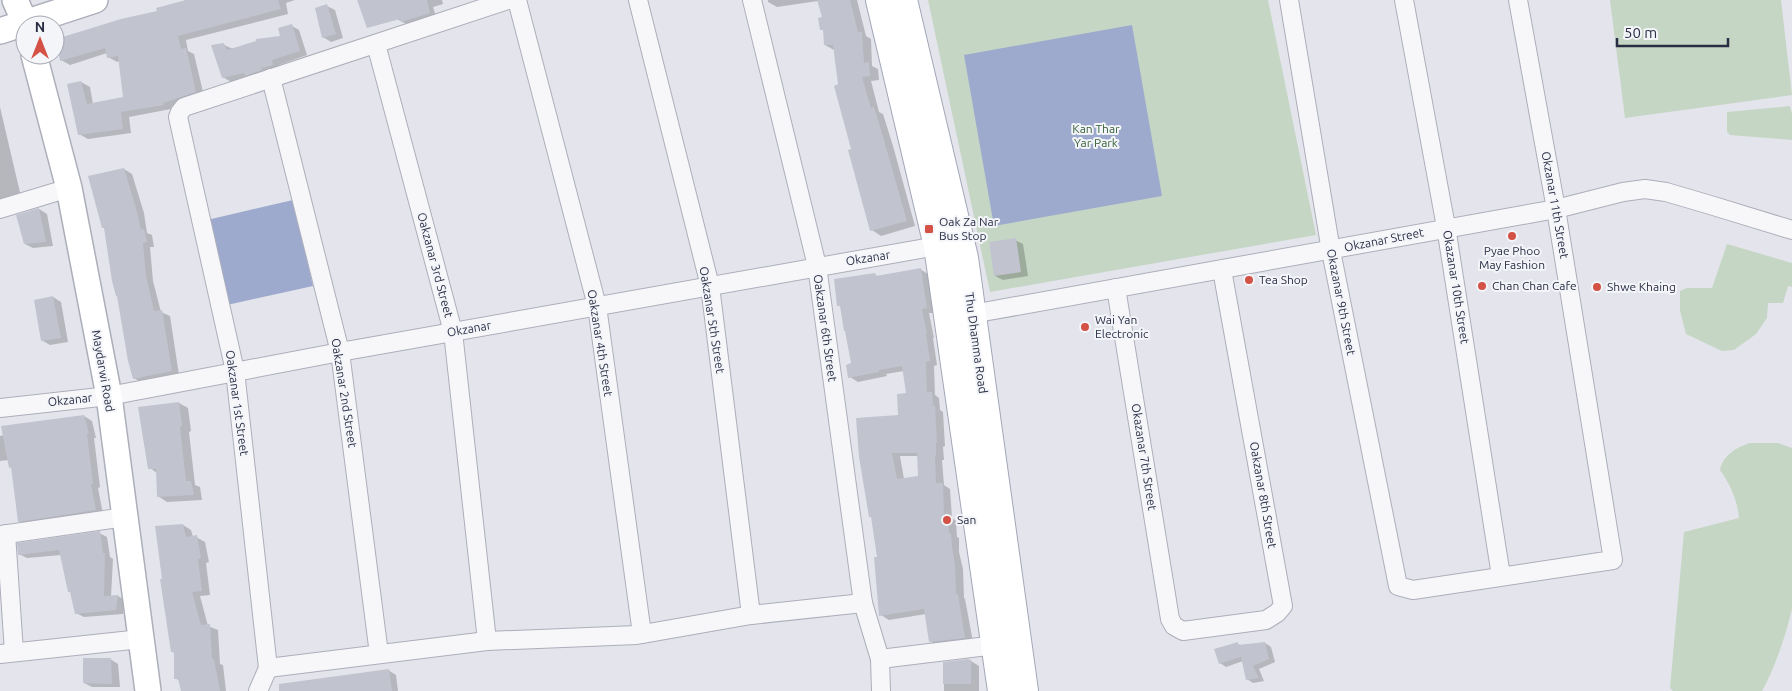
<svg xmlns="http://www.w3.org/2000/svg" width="1792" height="691" font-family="Ubuntu,sans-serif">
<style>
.green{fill:#c5d6c5}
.water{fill:#9eaacd}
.shadow{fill:#0003;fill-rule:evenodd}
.building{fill:#c1c3cf;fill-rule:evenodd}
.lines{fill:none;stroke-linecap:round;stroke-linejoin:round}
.street-casing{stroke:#acaeba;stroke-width:20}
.secondary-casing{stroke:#acaeba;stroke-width:28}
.primary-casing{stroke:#a3a6b8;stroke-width:30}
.street{stroke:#f7f7fa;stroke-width:18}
.secondary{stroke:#fff;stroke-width:25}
.primary{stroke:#fff;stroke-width:28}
.poi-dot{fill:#d45146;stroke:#f4f5f9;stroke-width:2}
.labels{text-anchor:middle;stroke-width:4;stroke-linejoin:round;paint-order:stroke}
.park-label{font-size:12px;fill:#376239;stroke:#f4f5f9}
.street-label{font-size:12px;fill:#2a2e45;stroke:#f4f5f9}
.poi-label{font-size:12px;fill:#2a2e45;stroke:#f4f5f9;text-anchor:start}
</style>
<rect width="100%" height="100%" fill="#e4e5ec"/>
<g class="green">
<polygon points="928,0 1268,0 1316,235 990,292"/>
<polygon points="1610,0 1781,0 1792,95 1625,118"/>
<polygon points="1790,106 1792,114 1792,140 1730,135 1727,132 1727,112"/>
<polygon points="1727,244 1792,263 1792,287 1788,286 1783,303 1768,303 1767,318 1756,334 1734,350 1722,351 1686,334 1680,311 1680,291 1687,288 1712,288"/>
<path d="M 1750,443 L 1778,443 L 1792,448 L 1792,609 C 1785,637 1776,666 1762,691 L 1673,691 L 1670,688 L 1684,532 L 1739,518 C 1737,499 1731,486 1720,470 C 1723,455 1737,447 1750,443 Z"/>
</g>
<g class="water">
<polygon points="1132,25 1162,196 994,226 964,55"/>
<polygon points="293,200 313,286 227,305 207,220"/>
</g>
<g class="shadow">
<polygon points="184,0 295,0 286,3 288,14 186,40 188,51 194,54 204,96 171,107 171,109 129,117 131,133 88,139 79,134 81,82 90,87 93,104 125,98 120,61 117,62 108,57 107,53 70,65 61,60 159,12 185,2"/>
<polygon points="391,0 442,0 443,4 433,7 436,16 408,25 397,19"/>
<polygon points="768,0 857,0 866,36 871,39 872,66 878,69 879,80 871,81 879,112 883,114 893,146 915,226 881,236 872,230 839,85 834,50 825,45 823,18 818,1 777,7 768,2"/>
<polygon points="327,6 335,10 343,38 331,42 323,37"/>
<polygon points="292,26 299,30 307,55 279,65 280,69 250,77 231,82 223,77 224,45 233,49 281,37"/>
<polygon points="0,107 22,201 0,206"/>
<polygon points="124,169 132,174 144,213 147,233 152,235 154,247 150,247 153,281 161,312 170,316 179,375 142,383 134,378 105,229 103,227"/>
<polygon points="39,209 47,214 53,246 33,248 25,244"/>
<polygon points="1015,240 1023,244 1028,276 1003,280 995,276"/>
<path d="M 920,269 L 928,274 L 935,313 L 929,313 L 934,338 L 933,338 L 937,365 L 934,366 L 935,395 L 939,398 L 940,410 L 943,412 L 945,446 L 943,447 L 944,460 L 942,460 L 944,485 L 950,489 L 952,518 L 956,521 L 957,537 L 959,538 L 959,552 L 963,569 L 964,598 L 965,599 L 973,642 L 939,646 L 931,642 L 926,614 L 889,620 L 881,615 L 879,558 L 873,518 L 899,417 L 907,395 L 904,371 L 886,374 L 887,376 L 858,382 L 850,377 L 853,364 L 841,307 L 838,305 L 875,275 L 878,276 ZM 900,456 L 919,456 L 920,477 L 904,479 Z"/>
<polygon points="53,297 61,302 68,342 50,345 43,341"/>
<polygon points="179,403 188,408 191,431 189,432 195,485 200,487 202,500 167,502 158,496 157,473 150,468"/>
<polygon points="84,416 92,421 96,438 94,438 100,487 98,488 103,514 27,525 19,521 13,469 10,467 9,460 0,461 0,436"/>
<polygon points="183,525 191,530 193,537 196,537 205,542 209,562 206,563 210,595 200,596 208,626 218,630 220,664 223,665 226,691 182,691 180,681 175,678 175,653 172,652 164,580"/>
<polygon points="99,533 107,537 110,557 113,559 111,597 118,596 125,600 123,614 84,617 76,613 61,555 27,558 19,554"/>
<polygon points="1265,643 1271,647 1275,662 1259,669 1264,681 1253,683 1247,679 1243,661 1226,667 1220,663 1238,644 1242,646"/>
<polygon points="110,659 118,664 120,687 92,687 84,683"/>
<polygon points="971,661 979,666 979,691 944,691 944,663"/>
<polygon points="388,670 396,675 398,691 281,691"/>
</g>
<g class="building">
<polygon points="186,0 278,0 281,9 178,36 181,49 186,48 196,92 163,103 164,105 121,112 123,129 78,135 67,84 81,81 87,104 123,97 118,56 107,58 105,48 60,61 56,39 121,19 157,11 156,8"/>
<polygon points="357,0 427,0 430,13 401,22 400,19 367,28"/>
<polygon points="817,0 850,0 858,32 862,32 864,63 869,62 870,76 862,77 871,108 874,107 884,140 907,221 870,231 848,150 851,149 834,86 838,84 833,45 824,45 823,30 820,30 818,18 822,17"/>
<polygon points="327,4 336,34 322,38 315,8"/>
<polygon points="292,24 300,51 272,60 273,65 261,68 262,70 245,76 244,73 222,78 211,45 224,43 227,50 256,41 256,39 280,36 278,28"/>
<polygon points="124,168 136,208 141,230 144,229 147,242 143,243 146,276 154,311 162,310 172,371 133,379 128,361 117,296 116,296 112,281 104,228 102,228 88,176"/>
<polygon points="39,208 46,242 24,244 16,215"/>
<polygon points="1016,238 1021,272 994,276 989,242"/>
<path d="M 921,268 L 927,308 L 922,309 L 927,334 L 926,334 L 930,361 L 926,362 L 927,392 L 932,392 L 933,406 L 935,406 L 937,442 L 936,443 L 936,456 L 935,456 L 936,483 L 943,483 L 944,515 L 948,515 L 949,533 L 951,533 L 952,547 L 955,564 L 956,594 L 958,594 L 965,638 L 929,642 L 924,609 L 879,616 L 874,557 L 877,557 L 871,517 L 869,517 L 859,457 L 856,418 L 898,415 L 897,394 L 906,393 L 902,366 L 879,370 L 879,372 L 848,378 L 846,365 L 851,363 L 845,331 L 844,331 L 840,306 L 837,306 L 834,279 L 875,273 L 876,276 ZM 892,453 L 917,453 L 918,476 L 897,479 Z"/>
<polygon points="53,296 61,338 41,341 34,300"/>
<polygon points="179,402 182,426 180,427 186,481 191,481 194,495 157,497 156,469 148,469 138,407"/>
<polygon points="84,415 89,434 87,434 93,484 91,484 96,510 18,522 11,467 9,468 1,426"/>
<polygon points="183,524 186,537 197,535 201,558 198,559 202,591 192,592 201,625 210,624 212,659 214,659 220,691 181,691 178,679 174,679 174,652 171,652 160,579 162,579 155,526"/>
<polygon points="100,531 103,553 105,553 104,596 118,595 116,610 75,614 70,592 68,592 59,550 18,555 17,543"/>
<polygon points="1238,642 1238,645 1265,642 1269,659 1253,666 1259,678 1246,680 1241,657 1219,664 1214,649"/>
<polygon points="83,658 111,658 112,684 83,683"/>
<polygon points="968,659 971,660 971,684 943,684 943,662"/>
<polygon points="389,669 392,691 279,691 279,684"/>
</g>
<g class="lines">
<g class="street-casing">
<g id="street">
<polyline points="517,0 597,306 642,634"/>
<polyline points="638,0 710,286 751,615"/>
<polyline points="752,0 817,266 863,603 880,659 881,691"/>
<polyline points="1289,0 1331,251 1398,586 1413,590 1613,560 1556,209 1518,0"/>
<polyline points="1404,0 1446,227 1501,576"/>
<polyline points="376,44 453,332 487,641"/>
<polyline points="271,78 340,352 379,654"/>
<polyline points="0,209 69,188"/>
<polyline points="1116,288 1170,619 1174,626 1183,631 1266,620 1277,613 1283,606 1222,270"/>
<polyline points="972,314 1556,209 1623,192 1645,189 1666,192 1707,204 1792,230"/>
<polyline points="0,408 109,396 340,352 948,244"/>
<polyline points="6,534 14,652"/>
<polyline points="0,535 125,517"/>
<polyline points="0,654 141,639"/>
<polyline points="880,659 996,645"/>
<polyline points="268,668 235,371 178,117 180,112 184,107 508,0"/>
<polyline points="268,668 487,641 637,635 751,615 863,603"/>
<polyline points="258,691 268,668"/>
</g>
</g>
<g class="secondary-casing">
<g id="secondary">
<polyline points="15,0 26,25"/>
<polyline points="0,31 95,0"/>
<polyline points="34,55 69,188 109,396 148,691"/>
</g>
</g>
<g class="primary-casing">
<g id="primary">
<polyline points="880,0 938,246 1002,691"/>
<polyline points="903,0 964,258 1024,691"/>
</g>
</g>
<use href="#street" class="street"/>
<use href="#secondary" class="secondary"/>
<use href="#primary" class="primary"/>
</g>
<g class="poi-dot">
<rect x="924" y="224" width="10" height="10" rx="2.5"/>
<circle cx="1512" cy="236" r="5"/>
<circle cx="1249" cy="280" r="5"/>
<circle cx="1482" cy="286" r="5"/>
<circle cx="1597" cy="287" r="5"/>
<circle cx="1085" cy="327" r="5"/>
<circle cx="947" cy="520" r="5"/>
</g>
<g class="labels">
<g class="park-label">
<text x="1096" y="133">Kan Thar<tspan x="1096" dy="14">Yar Park</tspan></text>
</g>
<g class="street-label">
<text transform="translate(1555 205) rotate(80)" y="4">Okzanar 11th Street</text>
<text transform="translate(1384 240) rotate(-11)" y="4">Okzanar Street</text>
<text transform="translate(868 258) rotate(-9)" y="4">Okzanar</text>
<text transform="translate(435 265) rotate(75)" y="4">Oakzanar 3rd Street</text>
<text transform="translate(1456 287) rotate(81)" y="4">Okazanar 10th Street</text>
<text transform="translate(1341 302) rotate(79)" y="4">Okazanar 9th Street</text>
<text transform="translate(712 320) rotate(81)" y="4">Oakzanar 5th Street</text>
<text transform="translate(825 328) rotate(82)" y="4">Oakzanar 6th Street</text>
<text transform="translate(469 329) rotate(-10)" y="4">Okzanar</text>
<text transform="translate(600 343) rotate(81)" y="4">Oakzanar 4th Street</text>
<text transform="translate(976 343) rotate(82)" y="4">Thu Dhamma Road</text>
<text transform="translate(103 371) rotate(80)" y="4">Maydarwi Road</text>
<text transform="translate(344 393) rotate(81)" y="4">Oakzanar 2nd Street</text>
<text transform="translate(70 400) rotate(-6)" y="4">Okzanar</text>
<text transform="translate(237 403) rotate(82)" y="4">Oakzanar 1st Street</text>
<text transform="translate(1144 457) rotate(81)" y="4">Okazanar 7th Street</text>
<text transform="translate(1263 495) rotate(80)" y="4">Oakzanar 8th Street</text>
</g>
<g class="poi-label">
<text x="939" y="226">Oak Za Nar<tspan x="939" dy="14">Bus Stop</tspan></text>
<text x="1512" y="255" text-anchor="middle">Pyae Phoo<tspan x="1512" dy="14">May Fashion</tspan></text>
<text x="1259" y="284">Tea Shop</text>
<text x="1492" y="290">Chan Chan Cafe</text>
<text x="1607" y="291">Shwe Khaing</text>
<text x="1095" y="324">Wai Yan<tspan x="1095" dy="14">Electronic</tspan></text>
<text x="957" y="524">San</text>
</g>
</g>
<g transform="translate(40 40)"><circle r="24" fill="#f4f5f9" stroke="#a3a5b1"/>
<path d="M0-4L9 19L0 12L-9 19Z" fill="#d45146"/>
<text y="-8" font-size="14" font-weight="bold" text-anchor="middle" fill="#2a2e45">N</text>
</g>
<path d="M1617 38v8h111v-8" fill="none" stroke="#2a2e45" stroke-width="2.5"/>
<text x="1624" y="38" font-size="15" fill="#2a2e45" stroke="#f4f5f9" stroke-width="4" paint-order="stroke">50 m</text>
</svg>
